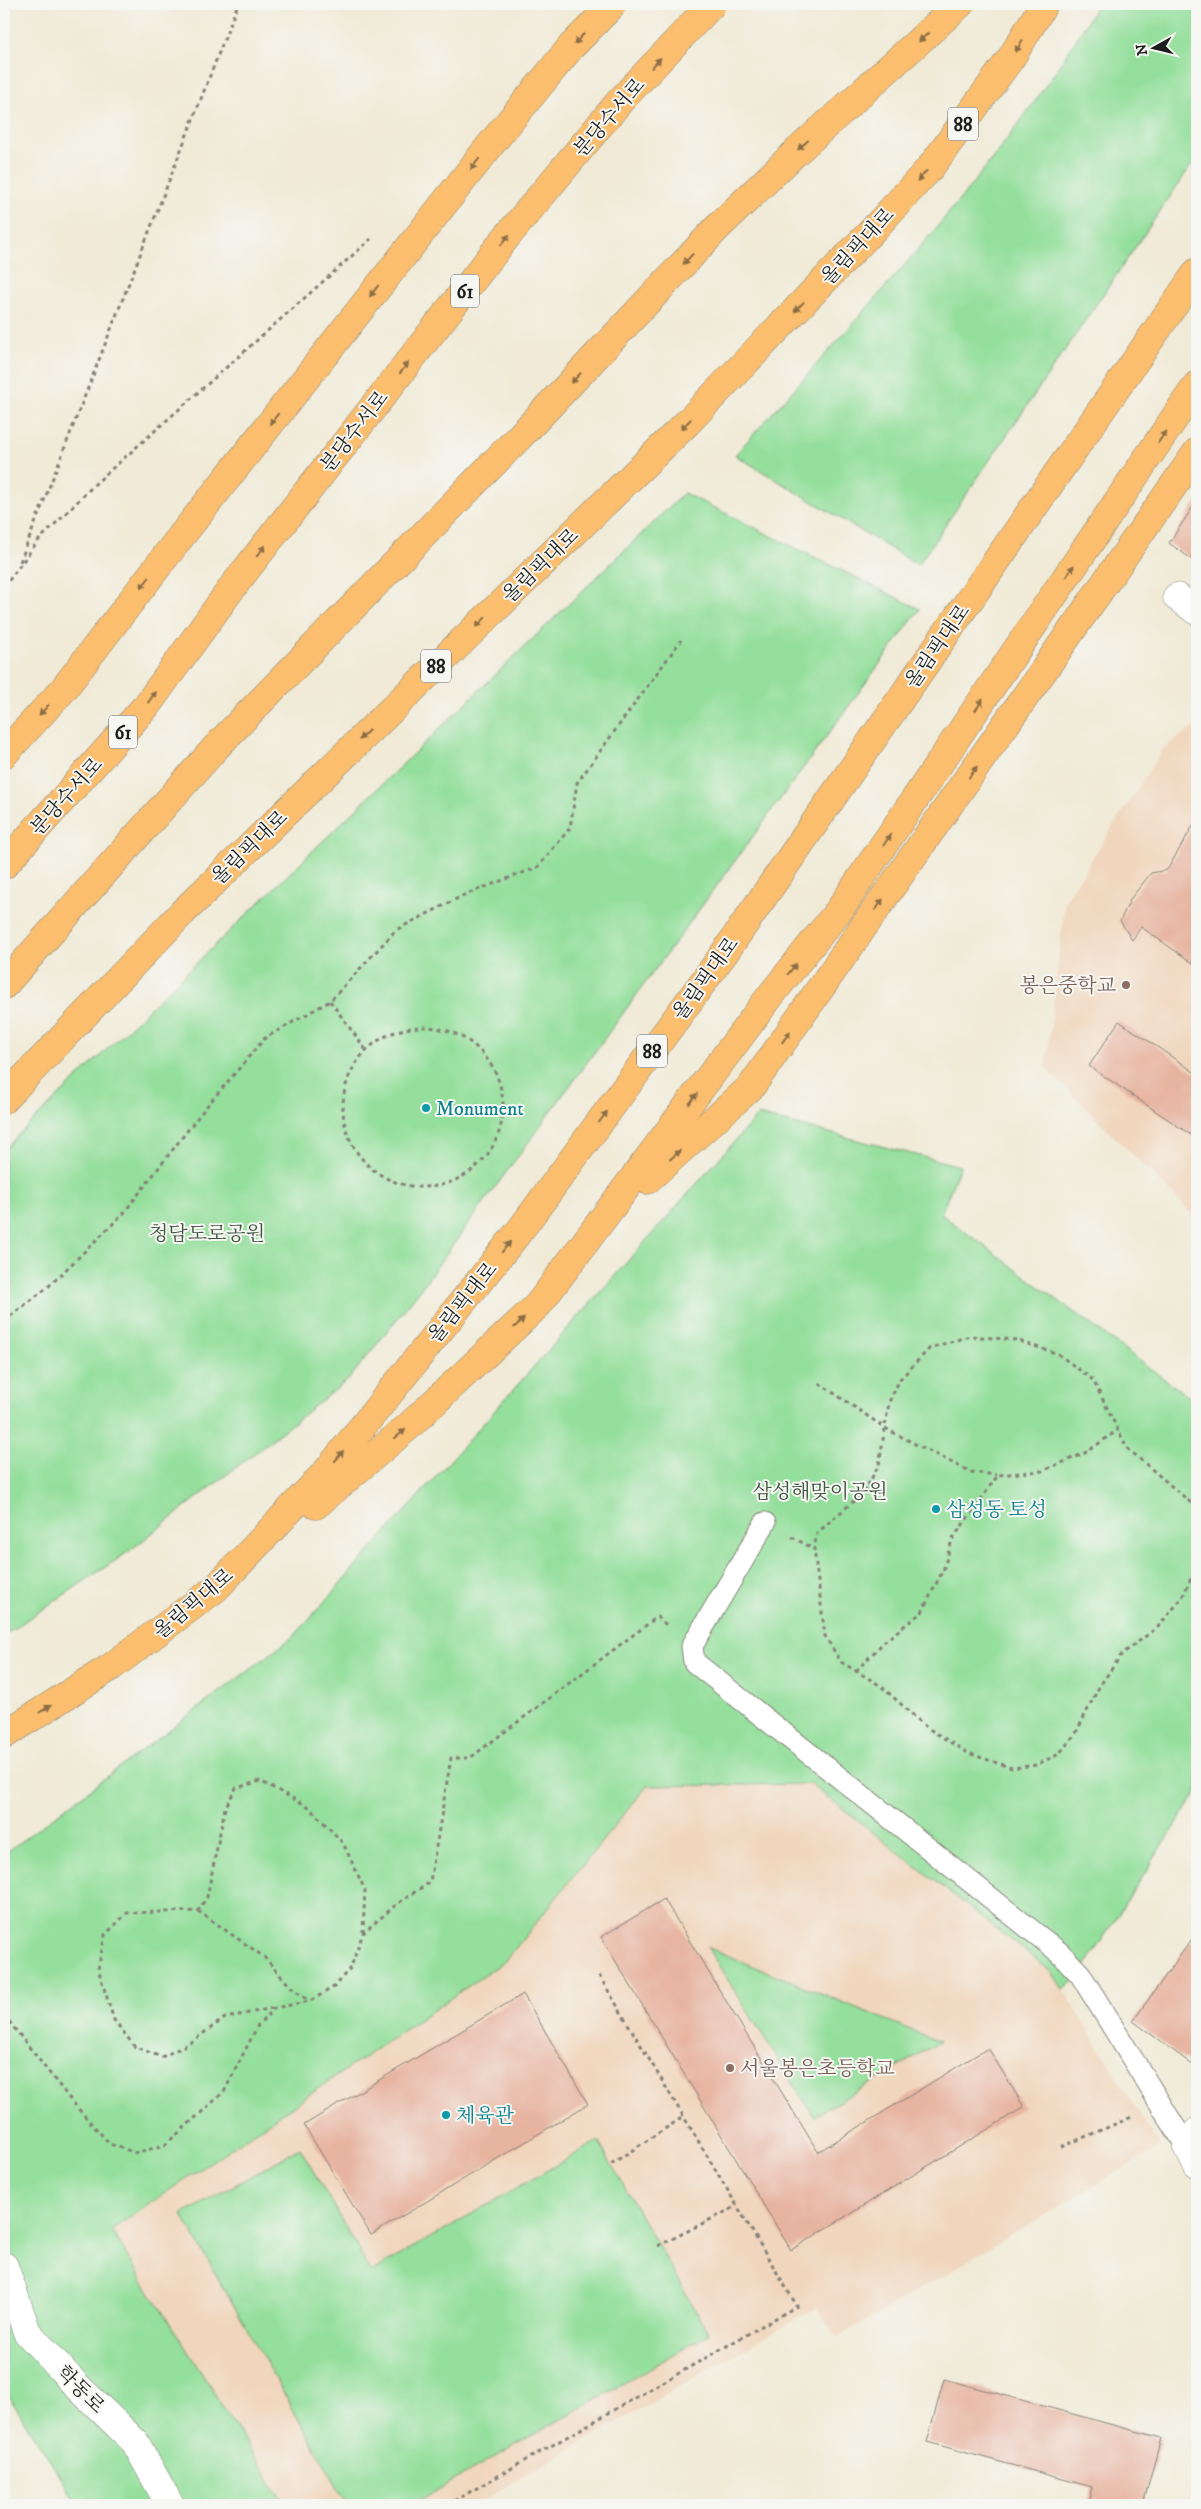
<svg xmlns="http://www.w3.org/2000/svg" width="1201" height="2509" font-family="'IM FELL DW Pica','Noto Serif KR',serif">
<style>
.built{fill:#f0d6bc}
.green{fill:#94df9c;stroke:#587e5c}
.building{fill:#e7b4a0}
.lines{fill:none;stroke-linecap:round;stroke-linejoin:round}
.lane-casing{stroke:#868379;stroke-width:23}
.street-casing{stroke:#868379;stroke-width:29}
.highway-casing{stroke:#868379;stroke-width:29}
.path{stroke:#868379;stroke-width:3;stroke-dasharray:4 4;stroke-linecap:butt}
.lane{stroke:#fff;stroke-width:21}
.street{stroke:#fff;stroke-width:28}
.highway{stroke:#fabe6e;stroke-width:28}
.highway-bridge-casing{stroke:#868379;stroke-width:29;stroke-linecap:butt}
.highway-bridge{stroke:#fabe6e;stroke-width:28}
.oneway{fill:#8b6d45}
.education-dot{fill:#8d6e63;stroke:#f6f6f2;stroke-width:2}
.culture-dot{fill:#0f9aa8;stroke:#f6f6f2;stroke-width:2}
.labels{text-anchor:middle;stroke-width:4;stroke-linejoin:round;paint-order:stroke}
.shield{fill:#f6f6f2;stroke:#5d5d5c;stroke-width:1}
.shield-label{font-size:19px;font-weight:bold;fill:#1c1c1c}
.street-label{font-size:20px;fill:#1c1c1c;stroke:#f6f6f2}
.education-label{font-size:20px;fill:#785e54;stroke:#f6f6f2;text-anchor:end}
.culture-label{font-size:20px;fill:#0d838f;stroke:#f6f6f2;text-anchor:start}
.park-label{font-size:20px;fill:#405642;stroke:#f6f6f2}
</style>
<rect width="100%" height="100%" fill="#f6f6f2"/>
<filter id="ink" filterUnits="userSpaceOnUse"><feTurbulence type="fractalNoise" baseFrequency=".02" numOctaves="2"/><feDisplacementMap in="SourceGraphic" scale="10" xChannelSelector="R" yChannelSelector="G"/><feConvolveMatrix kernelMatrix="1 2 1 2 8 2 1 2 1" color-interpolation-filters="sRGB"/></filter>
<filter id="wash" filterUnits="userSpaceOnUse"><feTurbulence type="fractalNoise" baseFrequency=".0096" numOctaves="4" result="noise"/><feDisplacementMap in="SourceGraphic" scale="20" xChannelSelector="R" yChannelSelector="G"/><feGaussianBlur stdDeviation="1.12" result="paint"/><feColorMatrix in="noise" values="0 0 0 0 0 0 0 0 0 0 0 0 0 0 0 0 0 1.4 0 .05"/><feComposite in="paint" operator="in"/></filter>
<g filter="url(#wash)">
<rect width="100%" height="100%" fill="#f0ead6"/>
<g class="built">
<polygon points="1197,725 1197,1219 1046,1068 1065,901 1163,749"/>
<polygon points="811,1784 1053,1972 1160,2147 837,2338 817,2307 474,2505 282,2505 111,2231 505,1961 647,1786"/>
</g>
<g class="green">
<path d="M 1098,4 L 1197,4 L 1197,157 L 918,565 L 735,455 C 863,311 1000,171 1098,4 Z"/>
<polygon points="684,493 920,609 416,1295 349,1379 128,1552 4,1635 4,1151 16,1137"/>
<polygon points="758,1115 960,1166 941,1214 1197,1403 1197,1792 1080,1974 1063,1989 1052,1972 811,1784 647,1786 505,1961 111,2230 285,2505 78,2505 4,2389 4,1854 293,1637"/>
<polygon points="707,1947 940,2042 814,2116"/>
<polygon points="598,2141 709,2334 412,2505 348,2505 182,2215 300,2148 371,2272"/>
</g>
<g id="blocks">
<g class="building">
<polygon points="1197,501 1197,563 1169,543"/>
<polygon points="1197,819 1197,966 1141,927 1132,940 1120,921 1131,898 1151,873 1167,870"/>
<polygon points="1119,1021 1197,1074 1197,1139 1089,1066"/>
<polygon points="664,1899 818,2152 988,2048 1024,2107 791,2250 601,1937"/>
<polygon points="1197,1932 1197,2068 1133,2021"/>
<polygon points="523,1994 588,2104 371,2235 304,2125"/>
<polygon points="944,2379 1161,2438 1143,2505 1087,2505 1092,2487 927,2442"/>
</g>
</g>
</g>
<g filter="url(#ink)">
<use href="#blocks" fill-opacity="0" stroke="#868379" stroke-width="1"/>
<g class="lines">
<g class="lane-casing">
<polyline id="lane" points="765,1523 692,1646 694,1662 1060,1953 1080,1974 1187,2147"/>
</g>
<g class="street-casing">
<g id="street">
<polyline points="1177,597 1197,611"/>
<polyline points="1197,2132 1187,2147 1197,2164"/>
<polyline points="4,2266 27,2332 77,2386 135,2442 170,2505"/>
</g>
</g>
<g class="highway-casing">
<g id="highway">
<polyline points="4,754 62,691 175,544"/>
<polyline points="4,865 147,705 231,589"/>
<polyline points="4,985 219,744 529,427 719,226 794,154 960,4"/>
<polyline points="4,1099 182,913 687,423 869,234 930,168 1011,58 1044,4"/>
<polyline points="647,1180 751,1087 1197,452"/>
<polyline points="316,1505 409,1426 538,1305 771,995 840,909 1197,385"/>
<polyline points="4,1735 111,1667 215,1589 327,1471 521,1229 723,955 1197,272"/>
</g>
</g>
<g class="path">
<polyline points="20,562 238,4"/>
<polyline points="4,587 38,541 96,483 371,239"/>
<polyline points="330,1001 366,1050"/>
<circle cx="423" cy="1107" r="80"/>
<polyline points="4,1321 48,1287 123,1214 201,1113 265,1038 330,1001 396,930 464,895 538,867 570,828 577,783 681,640"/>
<polyline points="819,1383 885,1428 917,1445 971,1472 997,1475"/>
<polyline points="1197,1508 1127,1448 1093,1380 1058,1354 1016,1340 970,1336 930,1348 900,1379 889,1402 879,1465 864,1492 817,1533 814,1549 825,1636 841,1662 881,1686 926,1727 968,1753 1012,1768 1036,1765 1059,1754 1076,1733 1099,1687 1122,1654 1158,1627 1182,1598 1197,1565"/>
<polyline points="792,1537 814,1549"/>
<polyline points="856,1671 885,1641 922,1612 944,1568 952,1540 998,1475 1042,1471 1085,1453 1118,1430"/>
<polyline points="198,1911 264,1957 291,1987 309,2001"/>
<polyline points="273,2008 225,2018 188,2044 162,2057 135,2047 114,2020 98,1969 105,1935 127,1913 198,1911 207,1897 225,1808 236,1788 260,1781 309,1807 343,1843 365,1890 363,1932"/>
<polyline points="4,2015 73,2103 110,2144 136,2153 165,2145 224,2092 258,2025 275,2008 310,2001 334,1987 351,1967 363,1933 397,1904 430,1882 451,1758 470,1758 657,1617 669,1627"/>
<polyline points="1061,2147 1132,2117"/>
<polyline points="611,2164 683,2117"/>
<polyline points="658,2246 737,2206"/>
<polyline points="447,2505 797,2306 597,1972"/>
</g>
<use href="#lane" class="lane"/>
<use href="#street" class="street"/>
<use href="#highway" class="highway"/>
<g class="highway-bridge-casing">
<g id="highway-bridge">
<polyline points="175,544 496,138 571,47 613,4"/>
<polyline points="231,589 504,240 620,101 712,4"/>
</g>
</g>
<use href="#highway-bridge" class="highway-bridge"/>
</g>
<defs><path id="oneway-solid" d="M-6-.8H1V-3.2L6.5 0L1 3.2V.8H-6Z" transform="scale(1.25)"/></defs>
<g class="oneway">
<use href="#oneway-solid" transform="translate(924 37) rotate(138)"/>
<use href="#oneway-solid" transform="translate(579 39) rotate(133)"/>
<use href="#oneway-solid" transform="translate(1019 46) rotate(121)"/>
<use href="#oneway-solid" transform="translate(656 63) rotate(-47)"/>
<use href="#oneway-solid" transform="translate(803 145) rotate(138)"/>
<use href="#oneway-solid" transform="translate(475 164) rotate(128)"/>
<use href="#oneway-solid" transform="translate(922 176) rotate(132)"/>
<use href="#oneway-solid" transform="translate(505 240) rotate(-51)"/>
<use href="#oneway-solid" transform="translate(688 259) rotate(133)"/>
<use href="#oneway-solid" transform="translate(374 291) rotate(128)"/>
<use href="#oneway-solid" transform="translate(799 307) rotate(134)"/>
<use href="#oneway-solid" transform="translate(404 368) rotate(-52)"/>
<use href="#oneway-solid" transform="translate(576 378) rotate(133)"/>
<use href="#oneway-solid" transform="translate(274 419) rotate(128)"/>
<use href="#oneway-solid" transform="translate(686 424) rotate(135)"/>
<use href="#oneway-solid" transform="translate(1162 437) rotate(-56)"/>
<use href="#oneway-solid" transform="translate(261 551) rotate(-52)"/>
<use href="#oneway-solid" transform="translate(1070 571) rotate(-56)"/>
<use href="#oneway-solid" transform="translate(145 583) rotate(128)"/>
<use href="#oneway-solid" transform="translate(481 622) rotate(136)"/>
<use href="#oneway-solid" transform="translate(152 697) rotate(-54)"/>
<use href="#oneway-solid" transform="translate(979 705) rotate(-56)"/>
<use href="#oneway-solid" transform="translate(44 710) rotate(132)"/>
<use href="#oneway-solid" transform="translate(364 735) rotate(136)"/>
<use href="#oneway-solid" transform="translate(973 772) rotate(-55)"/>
<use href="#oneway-solid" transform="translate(887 840) rotate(-56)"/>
<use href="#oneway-solid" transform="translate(879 905) rotate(-55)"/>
<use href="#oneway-solid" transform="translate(792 969) rotate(-51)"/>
<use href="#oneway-solid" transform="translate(786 1037) rotate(-55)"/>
<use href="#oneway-solid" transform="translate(693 1099) rotate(-53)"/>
<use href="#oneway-solid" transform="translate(603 1117) rotate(-53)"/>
<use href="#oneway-solid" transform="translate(675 1155) rotate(-42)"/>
<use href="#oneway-solid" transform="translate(506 1247) rotate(-51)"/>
<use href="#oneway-solid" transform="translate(519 1323) rotate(-43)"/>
<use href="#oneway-solid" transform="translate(400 1434) rotate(-40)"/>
<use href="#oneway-solid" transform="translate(339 1456) rotate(-51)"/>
<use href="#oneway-solid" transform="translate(45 1709) rotate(-32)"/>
</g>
</g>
<g class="education-dot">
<circle cx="1126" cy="985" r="5"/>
<circle cx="730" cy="2068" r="5"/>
</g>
<g class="culture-dot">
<circle cx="426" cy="1108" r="5"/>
<circle cx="936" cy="1509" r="5"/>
<circle cx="446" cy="2115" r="5"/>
</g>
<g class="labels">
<g class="shield">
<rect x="948" y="107.5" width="30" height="33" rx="4"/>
<rect x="451" y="274.5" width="28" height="33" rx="4"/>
<rect x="421" y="649.5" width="30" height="33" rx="4"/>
<rect x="109" y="715.5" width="28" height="33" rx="4"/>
<rect x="637" y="1034.5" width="30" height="33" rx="4"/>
</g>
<g class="shield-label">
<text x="963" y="131">88</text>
<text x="465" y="298">61</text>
<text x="436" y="673">88</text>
<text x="123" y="739">61</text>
<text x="652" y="1058">88</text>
</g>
<g class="street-label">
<text transform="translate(609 117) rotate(-49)" y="7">분당수서로</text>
<text transform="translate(857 246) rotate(-47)" y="7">올림픽대로</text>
<text transform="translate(354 431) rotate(-52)" y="7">분당수서로</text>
<text transform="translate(540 565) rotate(-44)" y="7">올림픽대로</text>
<text transform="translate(937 646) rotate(-55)" y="7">올림픽대로</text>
<text transform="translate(66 796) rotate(-48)" y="7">분당수서로</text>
<text transform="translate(249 847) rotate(-44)" y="7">올림픽대로</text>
<text transform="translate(705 978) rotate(-54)" y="7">올림픽대로</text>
<text transform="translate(462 1302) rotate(-51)" y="7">올림픽대로</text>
<text transform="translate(193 1603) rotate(-40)" y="7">올림픽대로</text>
<text transform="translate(81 2389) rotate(45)" y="7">학동로</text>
</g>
<g class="education-label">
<text x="1116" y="992">봉은중학교</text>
<text x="740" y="2075" text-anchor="start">서울봉은초등학교</text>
</g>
<g class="culture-label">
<text x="436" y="1115">Monument</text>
<text x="946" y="1516">삼성동 토성</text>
<text x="456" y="2122">체육관</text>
</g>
<g class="park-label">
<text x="207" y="1240">청담도로공원</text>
<text x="820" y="1498">삼성해맞이공원</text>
</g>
</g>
<rect width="1201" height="2509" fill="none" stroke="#f6f6f2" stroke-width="20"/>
<g transform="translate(1154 48) rotate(262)" stroke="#f6f6f2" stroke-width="4" paint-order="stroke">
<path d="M0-4L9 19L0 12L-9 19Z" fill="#1c1c1c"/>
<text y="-8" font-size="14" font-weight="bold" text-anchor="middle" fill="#1c1c1c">N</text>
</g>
</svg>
